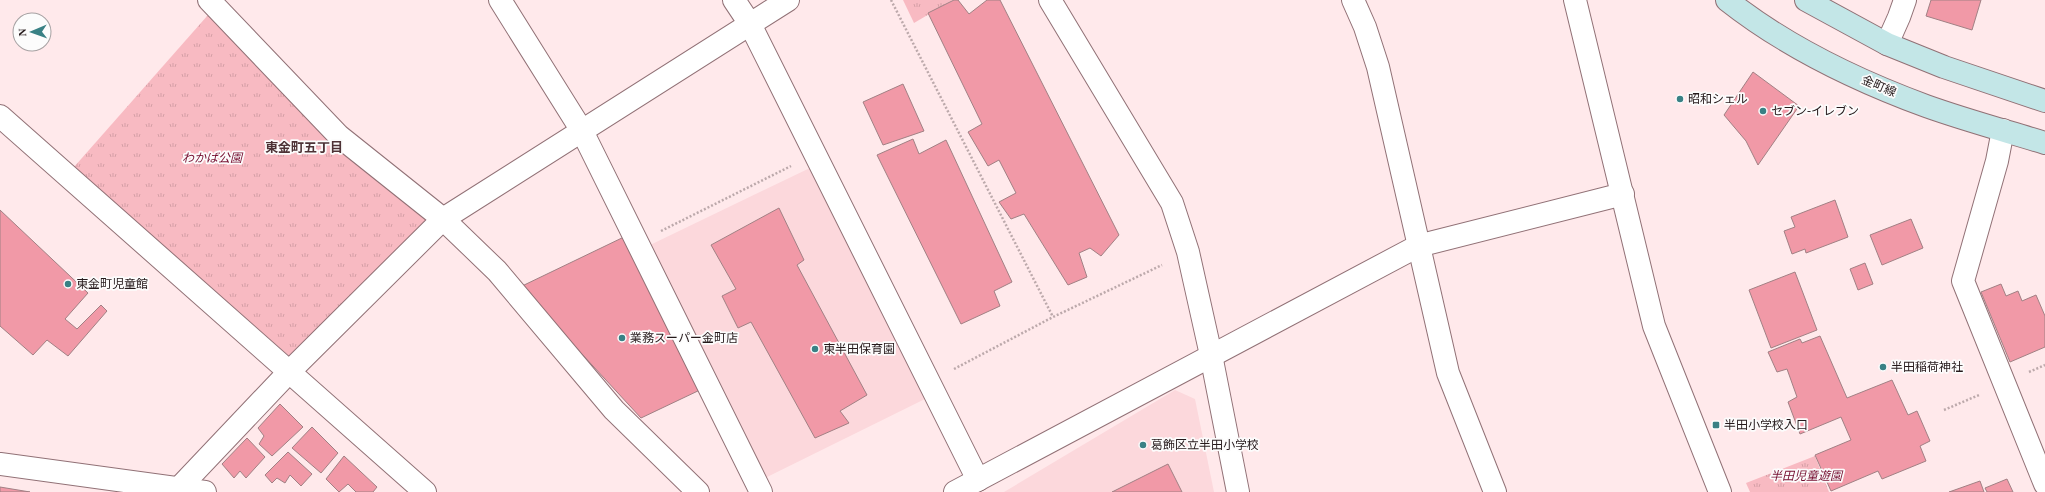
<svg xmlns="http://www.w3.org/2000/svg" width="2045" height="492" font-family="'Times New Roman','Noto Sans JP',serif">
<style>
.built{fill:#fcd8dc}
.park{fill:url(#park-tufts)}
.building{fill:#f199a7;stroke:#a18084}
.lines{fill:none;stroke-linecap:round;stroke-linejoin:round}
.minor-casing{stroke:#917176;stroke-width:24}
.tertiary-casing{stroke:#917176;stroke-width:24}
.secondary-casing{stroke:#917176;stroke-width:24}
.path{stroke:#bca9ab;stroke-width:2.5;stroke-dasharray:2 2;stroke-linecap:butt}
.minor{stroke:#fff;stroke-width:22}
.tertiary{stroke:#fff;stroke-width:22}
.secondary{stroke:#c3e6e7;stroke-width:22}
.poi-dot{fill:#398185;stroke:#fcfcfc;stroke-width:1.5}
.labels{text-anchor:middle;stroke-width:3.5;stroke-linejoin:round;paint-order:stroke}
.street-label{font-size:12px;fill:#25191b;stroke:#fcfcfc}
.poi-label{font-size:12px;fill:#25191b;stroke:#fcfcfc;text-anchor:start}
.park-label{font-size:12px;font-style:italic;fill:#750d2f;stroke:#fcfcfc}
.neighbourhood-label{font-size:13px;font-weight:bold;fill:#4e3236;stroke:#fcfcfc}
</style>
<defs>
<pattern id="park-tufts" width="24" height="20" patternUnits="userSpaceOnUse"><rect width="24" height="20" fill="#f8bac2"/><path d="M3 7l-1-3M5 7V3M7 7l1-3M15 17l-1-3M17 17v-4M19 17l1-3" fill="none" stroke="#d49fa6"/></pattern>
</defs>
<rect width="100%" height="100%" fill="#ffe9eb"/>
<g class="built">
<polygon points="812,167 927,398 763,479 648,246"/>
<polygon points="1175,390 1195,399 1214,492 1004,492"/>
</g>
<g class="park">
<polygon points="903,0 953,0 914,23"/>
<polygon points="208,15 429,218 289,356 74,167"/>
<polygon points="1815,456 1829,492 1750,492 1746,483"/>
</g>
<g class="building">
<polygon points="954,0 958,0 969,14 987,0 1000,0 1119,235 1101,256 1090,248 1079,253 1087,277 1068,285 1024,214 1011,219 999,202 1016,193 999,160 988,166 968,132 982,124 928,13"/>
<polygon points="1931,0 1981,0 1972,30 1926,16"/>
<polygon points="1753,72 1799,106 1758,165 1746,141 1724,115"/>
<polygon points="903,84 924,131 883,145 863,102"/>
<polygon points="913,139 919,154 946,140 1012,282 994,291 1000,306 961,324 877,155"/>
<polygon points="1835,200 1848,237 1806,253 1805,249 1792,254 1784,231 1795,227 1791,217"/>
<polygon points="779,208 804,260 797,265 867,395 840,411 849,423 815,438 751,322 738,328 722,296 736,289 711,245"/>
<polygon points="0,210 88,293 65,319 77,329 101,305 107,311 68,356 47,340 33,355 0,326"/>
<polygon points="1911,219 1923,248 1882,265 1870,235"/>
<polygon points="626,236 702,389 641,418 520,287"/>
<polygon points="1865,263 1873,284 1858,290 1850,269"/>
<polygon points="1795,272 1817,330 1771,348 1749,290"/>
<polygon points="2001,284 2006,296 2018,291 2022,301 2036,295 2045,316 2045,347 2010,362 1981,292"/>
<polygon points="1820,336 1847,398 1892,380 1908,415 1917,411 1930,441 1920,446 1926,461 1882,479 1878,471 1831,491 1815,455 1851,440 1841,417 1800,434 1788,402 1797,397 1787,369 1777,372 1768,352 1800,339 1802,343"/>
<polygon points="280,404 303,427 272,456 259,444 264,436 258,428"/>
<polygon points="312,427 338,453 321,473 292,448"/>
<polygon points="247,438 265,457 246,478 240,471 234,478 222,464"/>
<polygon points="288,452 312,474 301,486 290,475 285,483 277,478 272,483 265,475"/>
<polygon points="344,456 377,487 373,492 356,492 348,484 339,492 326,479"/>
<polygon points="1168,464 1182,492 1112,492"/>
<polygon points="2007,479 2013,492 1987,492 1985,488"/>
<polygon points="1980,481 1984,492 1949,492"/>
<polygon points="0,487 30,492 0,492"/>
</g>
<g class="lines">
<g class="minor-casing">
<g id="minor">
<polyline points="209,0 339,136 443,219 497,271 614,410 698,492"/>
<polyline points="500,0 582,131 761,492"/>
<polyline points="734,0 750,24 978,480"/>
<polyline points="1050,0 1172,203 1188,252 1211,355 1238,492"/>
<polyline points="1353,0 1365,27 1378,67 1448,373 1495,492"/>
<polyline points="1887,44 1899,17 1905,0"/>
<polyline points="0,116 425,492"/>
<polyline points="2003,130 1997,161 1963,281 2045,484"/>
<polyline points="0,464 205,492"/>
<polyline points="179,488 289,372 443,219 788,0"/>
<polyline points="955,492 1418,246 1623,194"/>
</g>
</g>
<g class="tertiary-casing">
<polyline id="tertiary" points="1575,0 1654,326 1720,492"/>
</g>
<g class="secondary-casing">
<g id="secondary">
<path d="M 1727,0 C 1784,45 1858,81 1926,106 C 1965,120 2006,131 2045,143"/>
<polyline points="1806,0 1887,44 1944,67 2045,101"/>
</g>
</g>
<g class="path">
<polyline points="891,0 1053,317"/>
<polyline points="661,231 791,166"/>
<polyline points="954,369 1053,317 1162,265"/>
<polyline points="2029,372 2045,365"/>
<polyline points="1944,410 1979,395"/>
</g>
<use href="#minor" class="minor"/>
<use href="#tertiary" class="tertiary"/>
<use href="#secondary" class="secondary"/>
</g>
<g class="poi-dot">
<circle cx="1680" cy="99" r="4"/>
<circle cx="1763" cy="111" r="4"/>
<circle cx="68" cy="284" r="4"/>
<circle cx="622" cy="338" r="4"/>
<circle cx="815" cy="349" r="4"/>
<circle cx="1883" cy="367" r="4"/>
<rect x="1712" y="421" width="8" height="8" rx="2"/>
<circle cx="1143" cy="445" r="4"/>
</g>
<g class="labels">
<g class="street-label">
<text transform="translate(1879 86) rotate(23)" y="4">金町線</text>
</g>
<g class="poi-label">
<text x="1688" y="103">昭和シェル</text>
<text x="1771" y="115">セブン-イレブン</text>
<text x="76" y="288">東金町児童館</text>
<text x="630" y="342">業務スーパー金町店</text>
<text x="823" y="353">東半田保育園</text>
<text x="1891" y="371">半田稲荷神社</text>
<text x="1724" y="429">半田小学校入口</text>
<text x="1151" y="449">葛飾区立半田小学校</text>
</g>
<g class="park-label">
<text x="212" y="162">わかば公園</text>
<text x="1806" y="480">半田児童遊園</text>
</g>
<g class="neighbourhood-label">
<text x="304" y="152">東金町五丁目</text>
</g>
</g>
<g transform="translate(32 32) rotate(268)"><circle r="19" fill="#fcfcfc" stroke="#a6a1a2"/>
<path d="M0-3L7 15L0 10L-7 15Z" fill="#398185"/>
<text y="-6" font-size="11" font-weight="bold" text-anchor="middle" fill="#25191b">N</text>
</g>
</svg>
